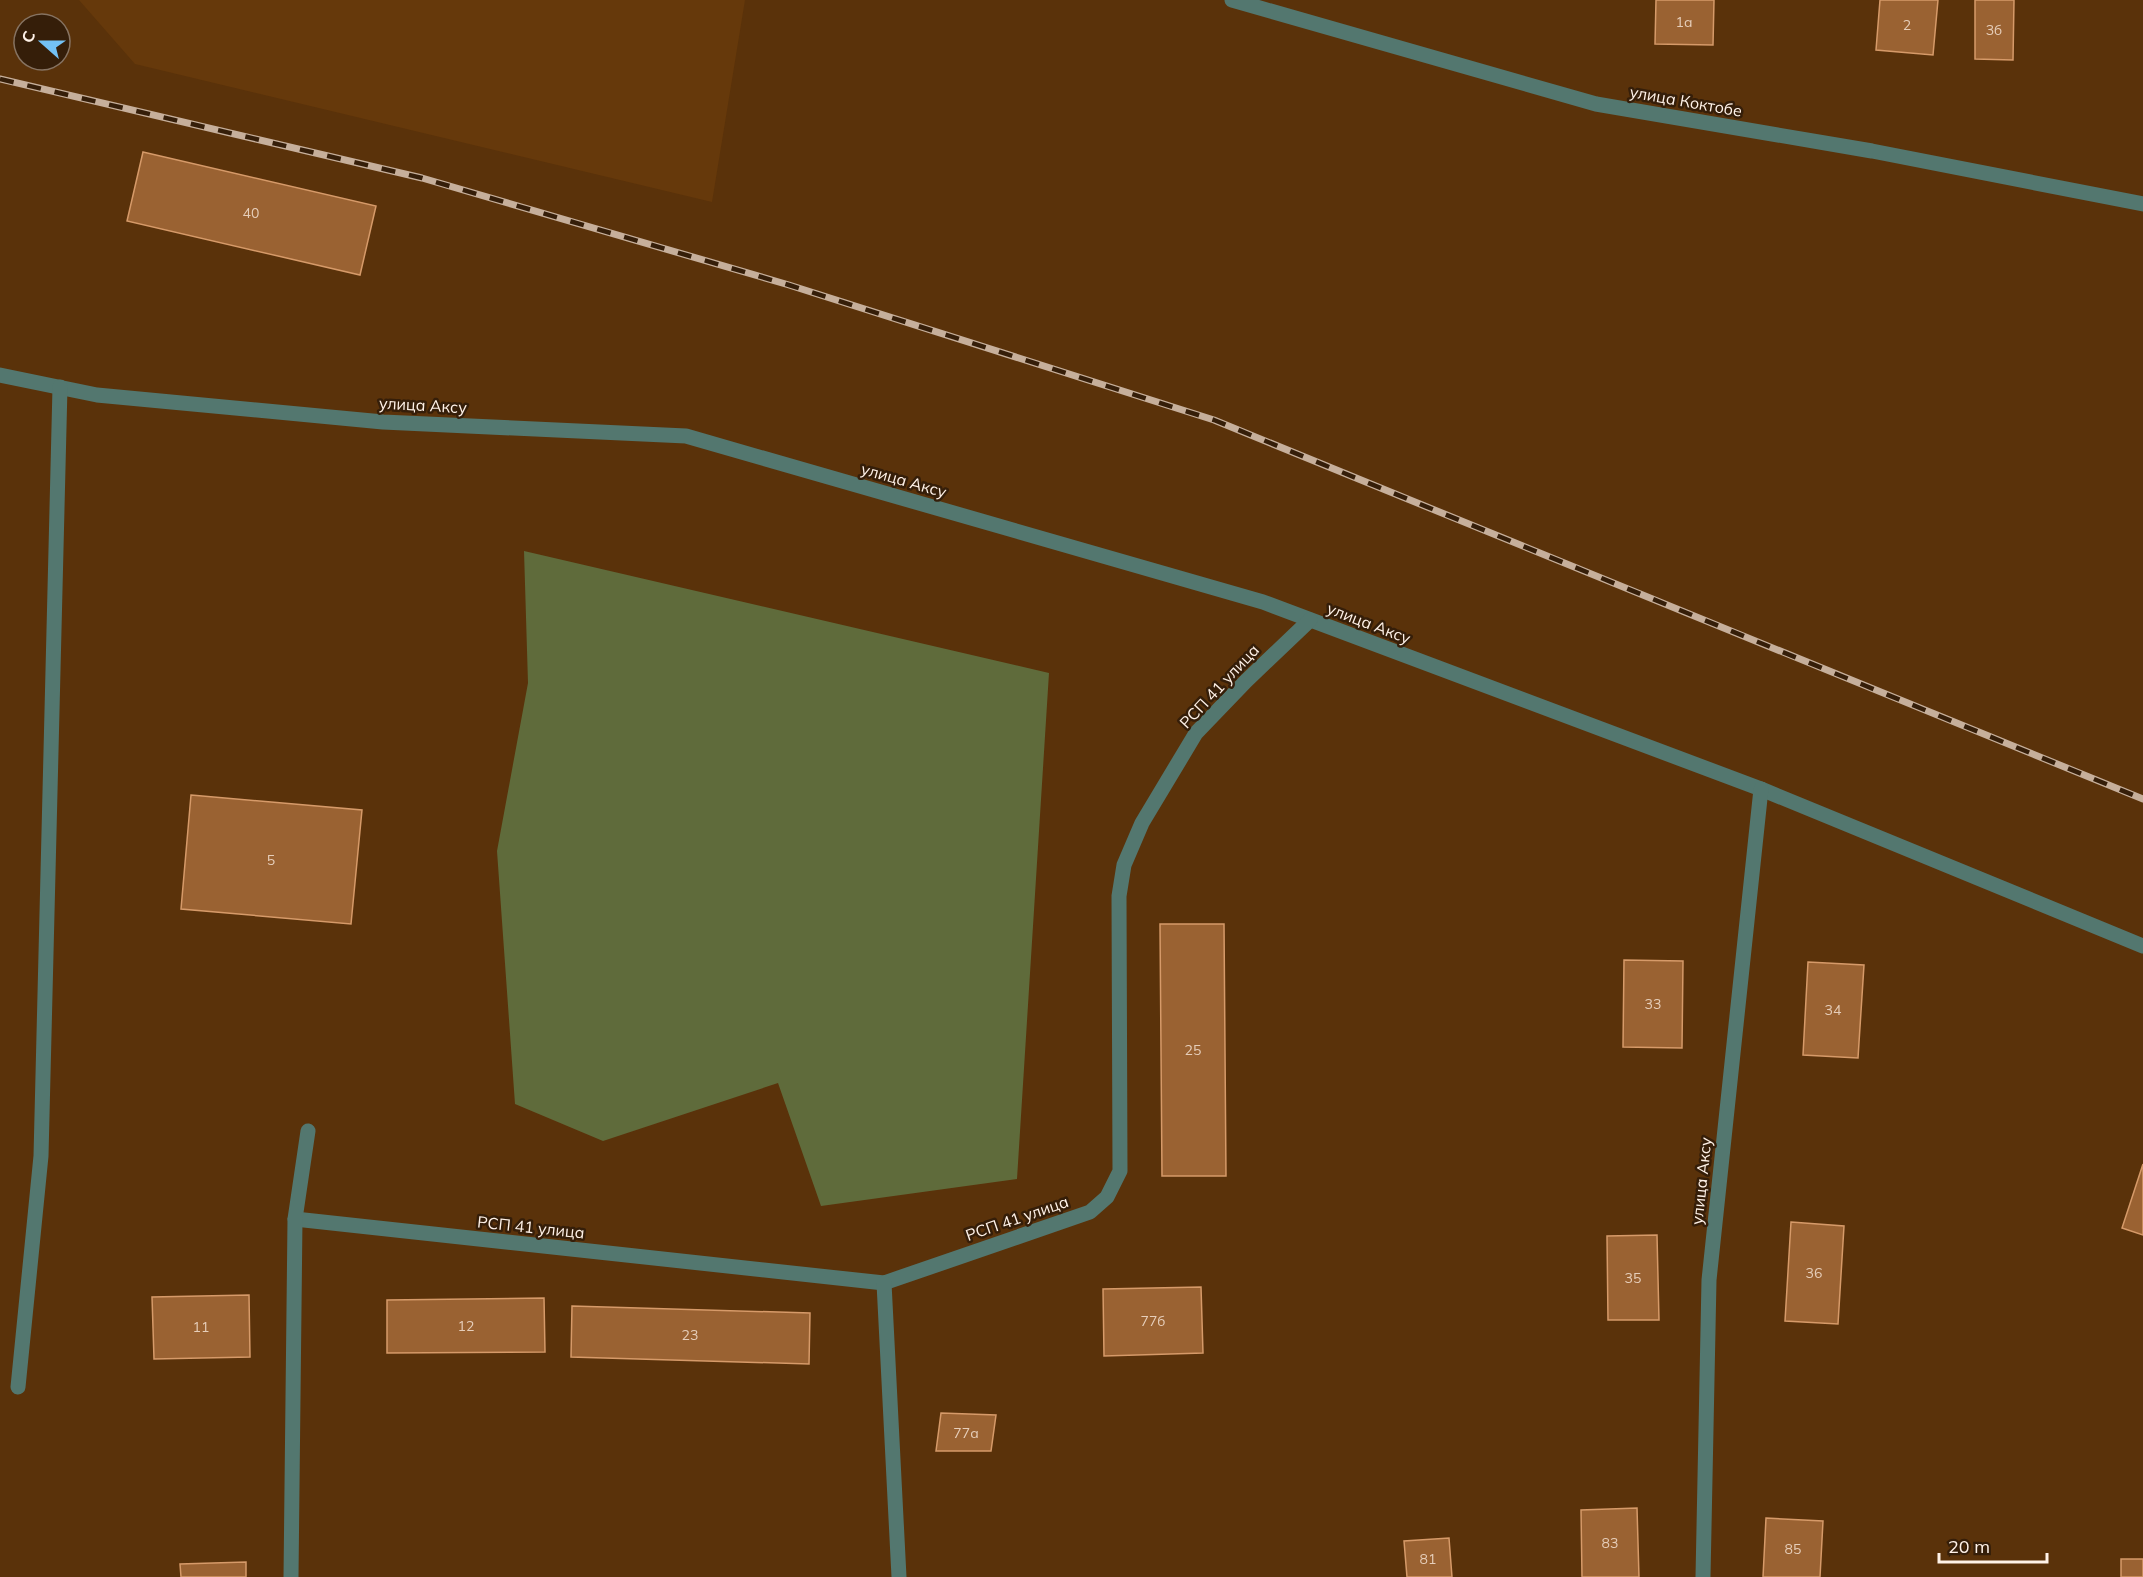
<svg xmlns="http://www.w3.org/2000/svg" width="2143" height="1577" font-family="Mulish,sans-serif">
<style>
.built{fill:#66390b}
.green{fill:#5f6b3b}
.building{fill:#9a6232;stroke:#d69a69;stroke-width:1.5}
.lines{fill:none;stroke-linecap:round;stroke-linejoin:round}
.minor{stroke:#53776f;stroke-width:15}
.rail-casing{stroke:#c6af9b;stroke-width:7}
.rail{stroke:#351e09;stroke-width:4.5;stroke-dasharray:14;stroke-linecap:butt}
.labels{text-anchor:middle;stroke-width:5;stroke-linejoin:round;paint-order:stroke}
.number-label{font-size:14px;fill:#e6ceba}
.street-label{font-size:16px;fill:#fff2e8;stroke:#351e09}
</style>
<rect width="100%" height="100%" fill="#5a320a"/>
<polygon class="built" points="79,0 745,0 712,202 135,64"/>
<polygon class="green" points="524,551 1049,673 1017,1179 821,1206 778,1083 603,1141 515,1104 497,851 528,683"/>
<g class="building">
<polygon points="1656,0 1714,0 1713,45 1655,44"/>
<polygon points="1880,0 1938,0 1933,55 1876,50"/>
<polygon points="1975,0 2014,0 2013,60 1975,59"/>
<polygon points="143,152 376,206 360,275 127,221"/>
<polygon points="191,795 362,810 351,924 181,909"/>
<polygon points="1160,924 1224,924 1226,1176 1162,1176"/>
<polygon points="1624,960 1683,961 1682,1048 1623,1047"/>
<polygon points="1808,962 1864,965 1858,1058 1803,1055"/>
<polygon points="2143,1164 2143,1235 2122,1228"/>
<polygon points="1791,1222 1844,1226 1838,1324 1785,1321"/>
<polygon points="1657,1235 1659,1320 1608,1320 1607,1236"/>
<polygon points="1201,1287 1203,1353 1104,1356 1103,1289"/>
<polygon points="249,1295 250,1357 154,1359 152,1297"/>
<polygon points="544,1298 545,1352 387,1353 387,1300"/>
<polygon points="572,1306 810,1313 809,1364 571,1357"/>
<polygon points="941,1413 996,1415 991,1451 936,1451"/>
<polygon points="1637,1508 1639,1577 1582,1577 1581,1510"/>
<polygon points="1766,1518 1823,1521 1820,1577 1763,1577"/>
<polygon points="1449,1538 1452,1577 1407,1577 1404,1541"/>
<rect x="2121" y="1559" width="22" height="18"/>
<polygon points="246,1562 246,1577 181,1577 180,1564"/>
</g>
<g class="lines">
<g class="minor">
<polyline points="1232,0 1596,104 1872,151 2143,204"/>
<polyline points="0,375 97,395 383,422 686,436 1263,602 1761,789 2143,946"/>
<polyline points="295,1219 884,1283 1090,1212 1107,1197 1120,1171 1119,896 1124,865 1142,823 1196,733 1246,681 1310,620"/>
<polyline points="884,1283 899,1577"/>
<polyline points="18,1387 41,1156 60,387"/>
<polyline points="291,1577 295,1219 308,1131"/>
<polyline points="1703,1577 1709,1280 1761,789"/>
</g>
<g class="rail-casing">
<polyline id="rail" points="0,79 422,178 789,285 1214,420 2143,799"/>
</g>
<use href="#rail" class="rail"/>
</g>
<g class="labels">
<g class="number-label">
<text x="1684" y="27">1а</text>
<text x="1907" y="30">2</text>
<text x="1994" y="35">3б</text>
<text x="251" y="218">40</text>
<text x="271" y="865">5</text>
<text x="1653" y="1009">33</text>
<text x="1833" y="1015">34</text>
<text x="1193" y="1055">25</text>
<text x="1814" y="1278">36</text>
<text x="1633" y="1283">35</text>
<text x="1153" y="1326">77б</text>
<text x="466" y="1331">12</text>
<text x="201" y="1332">11</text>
<text x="690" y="1340">23</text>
<text x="966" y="1438">77а</text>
<text x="1610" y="1548">83</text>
<text x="1793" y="1554">85</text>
<text x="1428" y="1564">81</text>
</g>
<g class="street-label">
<text transform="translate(1686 101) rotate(10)" y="6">улица Коктобе</text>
<text transform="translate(423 405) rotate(3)" y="6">улица Аксу</text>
<text transform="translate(904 480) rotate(16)" y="6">улица Аксу</text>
<text transform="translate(1369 623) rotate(21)" y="6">улица Аксу</text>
<text transform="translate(1219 686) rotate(-47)" y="6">РСП 41 улица</text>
<text transform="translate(1701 1181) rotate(-84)" y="6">улица Аксу</text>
<text transform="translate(1017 1218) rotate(-19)" y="6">РСП 41 улица</text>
<text transform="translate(531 1227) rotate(6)" y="6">РСП 41 улица</text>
</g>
</g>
<g transform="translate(42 42) rotate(291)"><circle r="28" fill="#351e09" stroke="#867362" stroke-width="1.5"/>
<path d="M0-4.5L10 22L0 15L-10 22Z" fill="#73c1f5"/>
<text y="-9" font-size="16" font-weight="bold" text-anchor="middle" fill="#fff2e8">С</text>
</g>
<path d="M1939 1553v9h108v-9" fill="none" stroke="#fff2e8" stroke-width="3"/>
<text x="1948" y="1553" font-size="18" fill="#fff2e8" stroke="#351e09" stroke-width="4.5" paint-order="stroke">20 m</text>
</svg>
